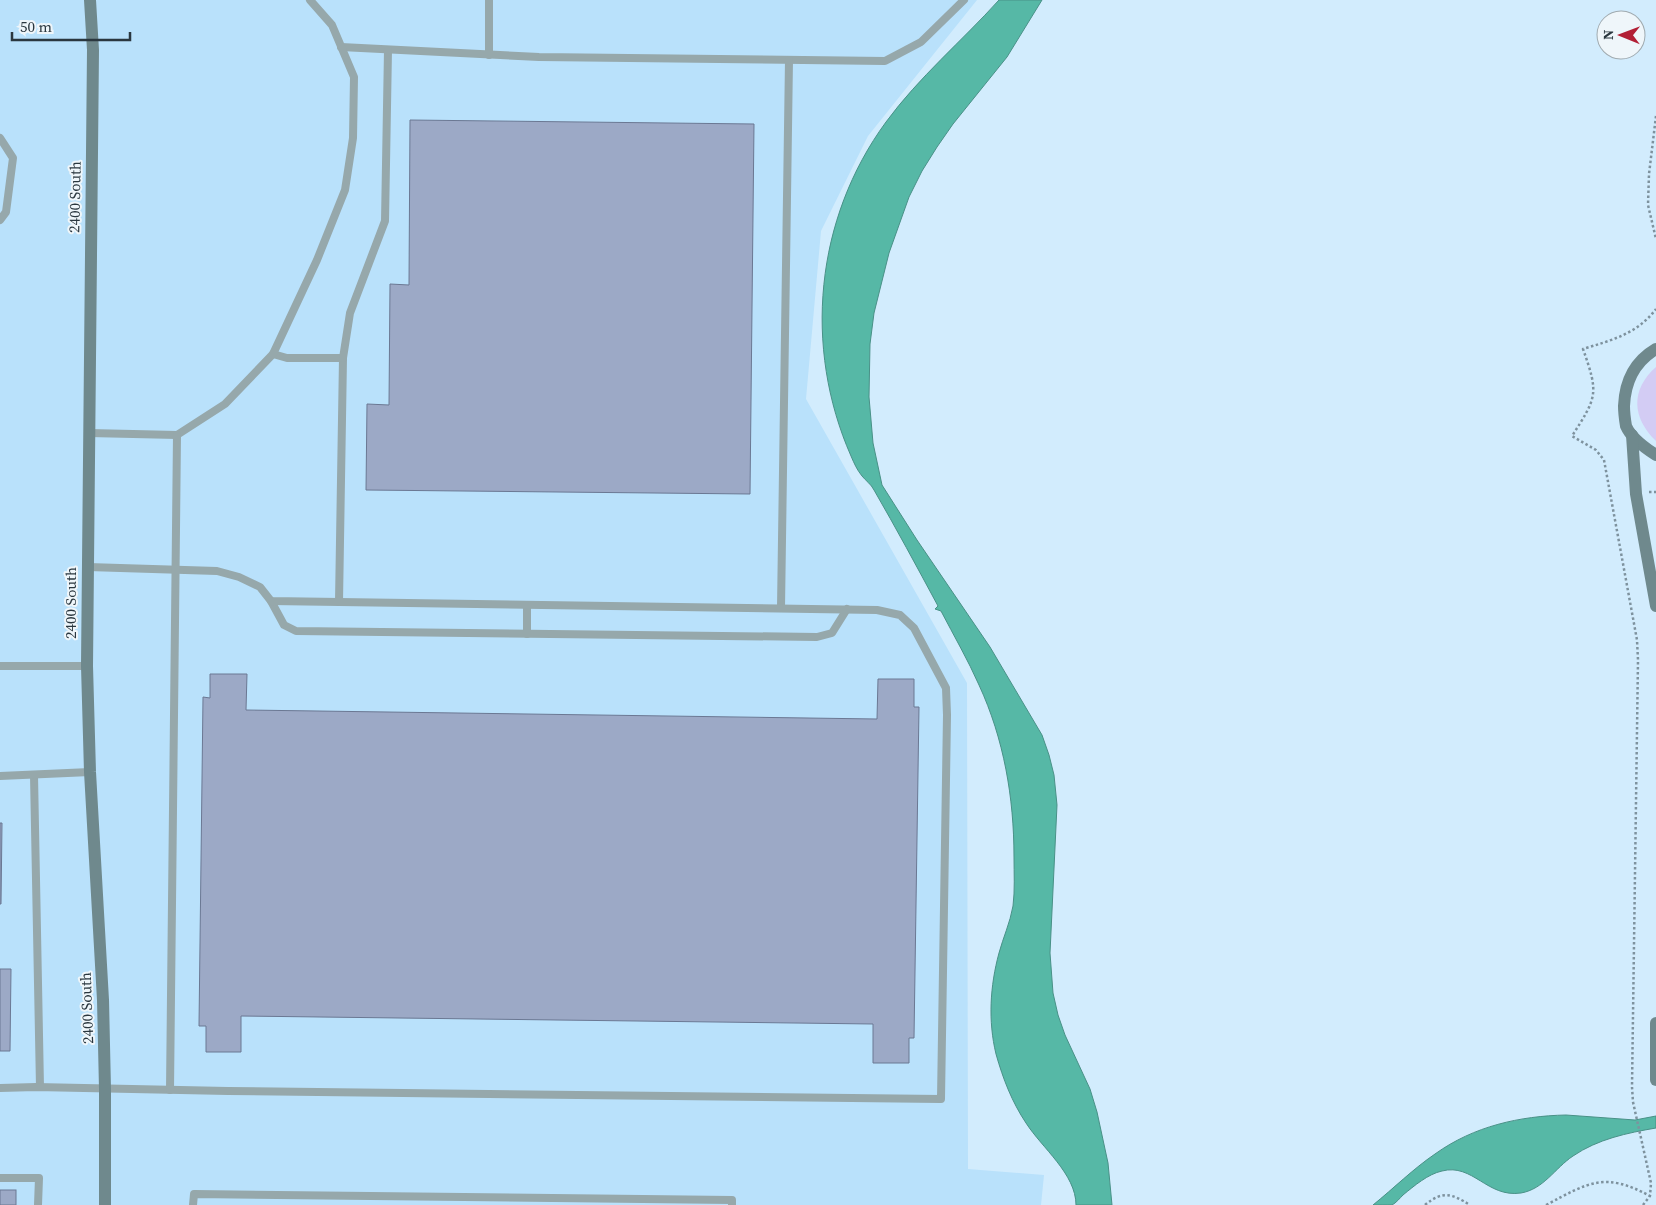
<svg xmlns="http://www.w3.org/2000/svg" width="1656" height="1205" font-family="'Source Serif 4',serif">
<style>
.built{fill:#b9e1fb}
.green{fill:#d3ccf4}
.water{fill:#56b8a6;stroke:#499187}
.building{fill:#9ca9c6;stroke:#6b7893}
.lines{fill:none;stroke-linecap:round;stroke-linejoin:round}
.path{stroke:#7e929e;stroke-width:2.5;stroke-dasharray:2.5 2.5;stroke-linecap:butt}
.lane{stroke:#96a8ab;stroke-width:8}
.secondary{stroke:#6f898d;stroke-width:12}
.labels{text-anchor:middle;stroke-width:4;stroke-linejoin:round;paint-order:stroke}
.street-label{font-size:15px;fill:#2a373f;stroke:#eff6fa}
</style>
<rect width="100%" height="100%" fill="#d2ecfd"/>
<polygon class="built" points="0,0 977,0 868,136 821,231 806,399 967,683 968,1169 1044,1175 1041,1205 0,1205"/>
<path class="green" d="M 1656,367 L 1656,441 C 1632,418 1630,390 1656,367 Z"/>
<g class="water">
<path d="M 999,0 L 1042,0 L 1007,57 L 953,124 L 937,147 L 922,171 L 909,197 L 889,253 L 874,313 L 870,344 L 869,397 L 873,443 L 882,485 L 917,540 L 990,647 L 1042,735 L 1049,755 L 1054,775 L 1057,805 L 1050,953 L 1053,993 L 1058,1015 L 1065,1035 L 1090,1089 L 1097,1112 L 1108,1163 L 1112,1205 L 1076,1205 C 1076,1174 1042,1148 1026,1123 C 1012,1102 1003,1079 996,1054 C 988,1021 990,986 999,953 C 1003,938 1010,923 1013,906 C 1015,890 1014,874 1014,857 C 1014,798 1004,739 979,685 C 968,660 954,636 941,611 L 935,609 L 938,606 C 917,567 896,528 874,490 C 871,484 866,481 862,476 C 857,470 854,463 851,456 C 803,347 815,219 886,122 C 919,77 962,41 999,0 Z"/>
<path d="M 1566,1115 L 1635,1120 L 1656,1116 L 1656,1128 C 1627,1133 1598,1139 1573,1156 C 1555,1168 1544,1189 1521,1193 C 1487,1198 1473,1163 1442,1171 C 1428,1174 1414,1186 1403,1195 C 1400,1198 1396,1203 1392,1205 C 1387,1205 1378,1205 1373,1205 C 1394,1188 1413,1169 1435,1154 C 1474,1126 1520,1116 1566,1115 Z"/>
</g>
<g class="building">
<polygon points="410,120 754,124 750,494 366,490 367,404 389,405 390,284 409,285"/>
<polygon points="210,674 247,674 246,710 877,719 878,679 914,679 914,707 919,707 914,1038 909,1038 909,1063 873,1063 873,1024 241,1016 241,1052 206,1052 206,1026 199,1026 203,697 210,698"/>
<polygon points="0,823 2,823 1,904 0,904"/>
<polygon points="0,969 11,969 10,1051 0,1051"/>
<rect x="0" y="1190" width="16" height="15"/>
</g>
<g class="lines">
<g class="path">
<polyline points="1656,116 1649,174 1648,205 1656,239"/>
<polyline points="1649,492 1656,492"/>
<path d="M 1425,1205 C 1443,1190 1452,1194 1470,1205"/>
<path d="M 1546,1205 C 1588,1183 1604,1171 1650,1196"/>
<path d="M 1643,1205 L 1650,1196 L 1651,1183 L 1633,1102 L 1632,1087 L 1638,660 L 1637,640 L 1604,460 L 1596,450 L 1572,436 C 1597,397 1599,394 1583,349 C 1612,340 1637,334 1656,309"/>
</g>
<g class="lane">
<polyline points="341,47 539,57 885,61 921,42 964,0"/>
<polyline points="489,55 489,0"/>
<polyline points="0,138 13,158 6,212 0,220"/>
<polyline points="273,354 287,358 343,358 339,602"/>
<polyline points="343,358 350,313 385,221 388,50"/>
<polyline points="89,433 177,435 225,404 273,354 317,260 345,190 353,138 354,77 332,25 310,0"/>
<polyline points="271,601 284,625 296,631 817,637 832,633 847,609"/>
<polyline points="527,605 527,634"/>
<polyline points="781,608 789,60"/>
<polyline points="0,666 87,666"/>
<polyline points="34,775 40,1087"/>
<polyline points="0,776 90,772"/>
<polyline points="0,1088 36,1087 228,1091 941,1099 947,715 946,688 914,628 900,615 877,610 271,601 260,587 239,577 217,571 88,567"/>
<polyline points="170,1090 177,435"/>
<polyline points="0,1178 39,1178 38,1205"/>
<polyline points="193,1205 194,1194 732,1200 732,1205"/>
</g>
<g class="secondary">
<polyline points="90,0 93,50 87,666 90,772 103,1000 105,1089 105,1205"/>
<path d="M 1656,349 C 1634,362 1625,382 1624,406 C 1624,412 1625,420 1626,426 C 1631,438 1645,448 1656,455"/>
<polyline points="1632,435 1636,494 1656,606"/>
<polyline points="1656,1023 1656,1080"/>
</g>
</g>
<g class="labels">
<g class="street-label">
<text transform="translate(75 197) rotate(-89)" y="5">2400 South</text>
<text transform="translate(71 603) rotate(-90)" y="5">2400 South</text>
<text transform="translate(87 1008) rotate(-92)" y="5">2400 South</text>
</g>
</g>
<g transform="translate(1621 35) rotate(271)"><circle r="24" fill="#eff6fa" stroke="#a0aaaf"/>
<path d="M0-4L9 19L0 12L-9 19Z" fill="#b21f35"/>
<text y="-8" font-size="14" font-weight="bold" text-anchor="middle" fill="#2a373f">N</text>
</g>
<path d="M12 32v8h118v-8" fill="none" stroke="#2a373f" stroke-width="2.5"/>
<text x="20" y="32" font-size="15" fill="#2a373f" stroke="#eff6fa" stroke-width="4" paint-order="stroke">50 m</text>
</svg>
